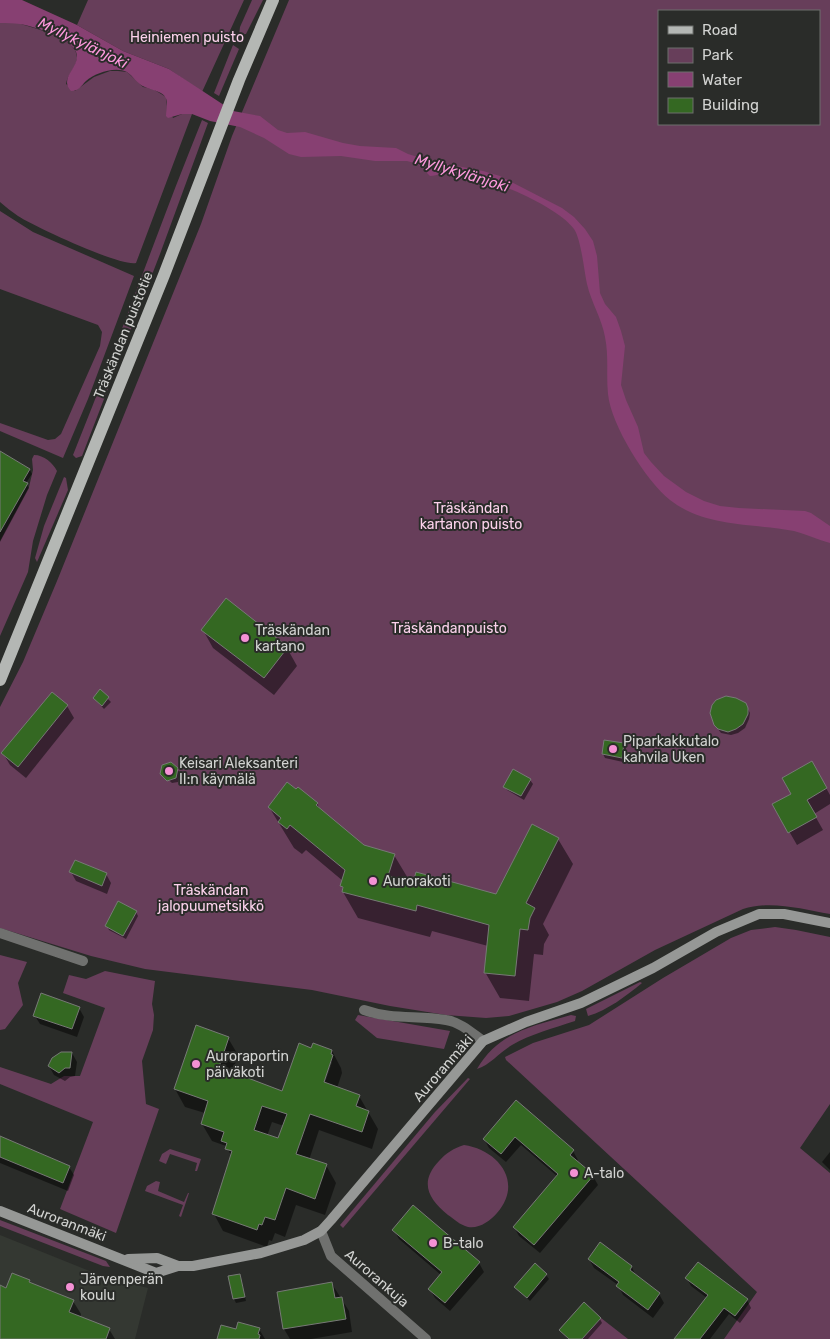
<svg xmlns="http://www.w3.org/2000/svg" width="830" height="1339" font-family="Rubik,sans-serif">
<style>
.built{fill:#343832}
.green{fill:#673e5a;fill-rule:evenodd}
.water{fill:#874072}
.shadow{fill:#0007;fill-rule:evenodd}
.building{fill:#346822;stroke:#777976;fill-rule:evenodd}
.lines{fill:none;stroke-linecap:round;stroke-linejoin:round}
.minor{stroke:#70716f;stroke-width:10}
.secondary{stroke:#969896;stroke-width:10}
.primary{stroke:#b4b7b4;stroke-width:12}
.poi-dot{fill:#f491d4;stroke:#2a2c29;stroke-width:2}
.labels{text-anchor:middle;stroke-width:4;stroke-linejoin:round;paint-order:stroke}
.park-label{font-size:14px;fill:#fbd1eb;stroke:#2a2c29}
.street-label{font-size:14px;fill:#d2d3d1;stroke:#2a2c29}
.poi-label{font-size:14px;fill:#d2d3d1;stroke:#2a2c29;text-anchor:start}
.water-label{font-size:15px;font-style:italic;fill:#fd98dd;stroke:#2a2c29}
</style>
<rect width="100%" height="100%" fill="#2a2c29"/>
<polygon class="built" points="0,1235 107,1278 148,1288 135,1339 0,1339"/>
<g class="green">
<path d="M 0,0 L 22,0 L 21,24 C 36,29 79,38 77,59 C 76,68 67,75 66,84 L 75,91 L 94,77 L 110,71 L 118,71 L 127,72 L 143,87 L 153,89 L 166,97 L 167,106 L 173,118 L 182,114 L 192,114 L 136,263 C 121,267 35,227 18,216 C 12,212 6,207 0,202 Z"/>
<polygon points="88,0 244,0 202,92 169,69 123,51 77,25"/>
<polygon points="252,0 263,0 246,34 239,35 240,27"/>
<path d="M 289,0 L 830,0 L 830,914 C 802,909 771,900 743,909 L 655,950 L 582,991 L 557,1002 L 509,1016 L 486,1018 L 446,1015 L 390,1006 L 312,990 L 145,969 L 91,956 L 0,928 L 0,707 L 23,662 L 57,581 L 201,224 L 232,136 ZM 659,11 L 819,11 L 819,124 L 659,124 Z"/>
<polygon points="233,45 239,49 219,96 214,93"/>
<path d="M 202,120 L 208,123 L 160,254 L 82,456 L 76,458 L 73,455 C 118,344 157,231 202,120 Z"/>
<polygon points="0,211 33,232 134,276 88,399 63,458 0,431 0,423 48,440 55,439 61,434 100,346 102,332 98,325 0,289"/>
<path d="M 34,455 C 44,455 53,463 57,471 L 47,495 L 33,541 L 28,572 L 0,636 L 0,541 L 29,487 L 33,470 L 32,459 Z"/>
<polygon points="64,477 66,478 68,490 37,562 35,558 44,526"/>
<polygon points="775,927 796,930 830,937 830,1104 800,1148 830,1173 830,1339 724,1339 757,1292 506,1060 505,1057 533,1043 589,1025 663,978 731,938 751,930"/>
<polygon points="0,955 27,962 18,983 23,1005 5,1029 0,1030"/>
<polygon points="105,971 155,981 152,1004 154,1015 153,1030 142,1061 146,1104 159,1109 116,1233 60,1209 93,1122 0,1084 0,1067 51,1084 64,1076 80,1076 105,1008 63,993 69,975 86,979"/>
<path d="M 640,982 L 642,983 C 626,996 608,1010 588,1016 L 586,1009 Z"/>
<polygon points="358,1015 450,1031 444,1049 377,1038 355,1020"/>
<path d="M 571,1015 L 576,1016 L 575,1021 C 554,1028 531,1034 512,1045 C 500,1052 490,1065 477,1069 C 498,1032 533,1026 571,1015 Z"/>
<polygon points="468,1078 470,1079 343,1228 340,1225 435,1112"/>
<path d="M 464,1145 C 498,1150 524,1182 497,1213 C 490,1221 479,1229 468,1227 C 460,1225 454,1219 448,1215 C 428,1199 419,1182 439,1161 C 446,1153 454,1148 464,1145 Z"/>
<polygon points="170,1149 201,1159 197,1171 195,1171 197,1163 170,1154 166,1164 159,1161 162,1154"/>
<polygon points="156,1181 160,1182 158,1191 184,1202 188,1193 189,1193 181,1217 179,1216 183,1205 145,1191 147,1186"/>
<polygon points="0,1220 106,1261 110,1267 103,1266 0,1226"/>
<polygon points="601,1318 628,1339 582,1339"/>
</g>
<path class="water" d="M 0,0 L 22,0 L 77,25 L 123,51 L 169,69 L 233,111 L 260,116 L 278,130 L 287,133 L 305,132 L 343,143 L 360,146 L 396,148 L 408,154 L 431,161 L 483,171 L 500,176 L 562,208 L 574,217 L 585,229 L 593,241 L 597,256 L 600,293 L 605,304 L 616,317 L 621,331 L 625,346 L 621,385 L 626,400 L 638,427 L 644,453 L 651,462 L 664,476 L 686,492 L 704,501 L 720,506 L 739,508 L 805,511 L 811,513 L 830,526 L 830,543 C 818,540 806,534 794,531 C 753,523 706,528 670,500 C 646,481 611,425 608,394 C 606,375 609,356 605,337 C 602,319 591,302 587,284 C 584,270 581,239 574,229 C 560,210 511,187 488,182 C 476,180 464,172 452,171 C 444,171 438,176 430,176 L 418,164 L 407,161 L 375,161 L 341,156 L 301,157 L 289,154 L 264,138 L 240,127 L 210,121 L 192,114 L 182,114 L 168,118 L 166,116 C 166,112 167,108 167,104 C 168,92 154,91 145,87 C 137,84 133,76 127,72 C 115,66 95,73 86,81 C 81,86 79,91 71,91 C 59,78 78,69 77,55 C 75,39 33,26 20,24 C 13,23 7,23 0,23 Z"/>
<g class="shadow">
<polygon points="0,452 30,470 32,474 26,483 29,488 0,542"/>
<polygon points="203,630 287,648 297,666 274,695 213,648"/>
<polygon points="100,691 111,702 104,709 94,698"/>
<polygon points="745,704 750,713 749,719 745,728 738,733 731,735 721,733 718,729"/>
<polygon points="67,706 74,718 26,778 10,765 3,753"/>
<polygon points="624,744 626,748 623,762 605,758 603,754"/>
<polygon points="812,763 830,795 830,804 814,814 823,830 797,845 774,805 793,794"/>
<polygon points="177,769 180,773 178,782 172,783 162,774"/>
<polygon points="530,780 533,784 524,800 507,790 505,787"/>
<polygon points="317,803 321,812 363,846 394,855 409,880 408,883 497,896 558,839 573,864 543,924 549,935 544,944 543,955 534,954 529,1001 500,998 485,972 488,946 432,931 430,937 358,918 343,892 342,886 343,881 306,850 302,854 294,848 269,807"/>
<polygon points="71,872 106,874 111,883 107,894 76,881"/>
<polygon points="136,912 138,916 126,939 109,930 107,926"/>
<polygon points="79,1008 84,1017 77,1037 40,1024 35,1016"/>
<path d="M 228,1038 L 238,1055 L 232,1073 L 283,1092 L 312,1049 L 332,1051 L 341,1068 L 342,1073 L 337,1088 L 359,1096 L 378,1129 L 372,1149 L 319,1130 L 309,1160 L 326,1165 L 336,1183 L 325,1215 L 296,1205 L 285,1237 L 275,1233 L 272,1241 L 269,1240 L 267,1247 L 223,1231 L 214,1214 L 232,1157 L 226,1146 L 212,1141 L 202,1124 L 205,1113 L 185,1107 L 175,1089 ZM 329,1062 L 332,1062 L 323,1088 L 320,1088 ZM 272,1122 L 284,1126 L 279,1140 L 267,1136 Z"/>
<polygon points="72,1053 77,1062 75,1076 70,1077 65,1081 54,1075 49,1066"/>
<polygon points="516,1102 573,1151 578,1160 576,1162 593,1176 598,1185 540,1253 519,1236 514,1227 558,1177 521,1145 506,1162 489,1148 484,1139"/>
<polygon points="0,1138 69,1167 74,1175 68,1191 0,1163"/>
<polygon points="830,1152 830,1170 822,1162"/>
<polygon points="394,1230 479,1263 484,1272 450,1311 435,1298 430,1289 441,1275 399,1239"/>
<polygon points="601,1244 632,1267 636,1277 659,1294 664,1303 653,1318 623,1295 618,1285 594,1268 589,1259"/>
<polygon points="240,1275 246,1301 236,1303 234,1299"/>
<polygon points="546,1275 549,1279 530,1301 516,1287"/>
<polygon points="687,1278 747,1300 751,1308 740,1323 729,1314 710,1339 676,1339 707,1298 691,1286"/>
<polygon points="29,1281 31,1285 73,1301 81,1314 80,1318 109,1329 115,1339 0,1339 0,1287 7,1289"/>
<polygon points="332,1284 349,1311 352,1332 311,1339 290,1339 284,1329 278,1293"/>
<polygon points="600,1319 602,1323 588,1339 568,1339 561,1330"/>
<polygon points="259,1329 265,1339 219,1339 237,1330"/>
</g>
<g class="building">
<polygon points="0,451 30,469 23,481 28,483 0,532"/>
<polygon points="226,598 288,647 264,678 201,630"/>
<polygon points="100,689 109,697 102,706 93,698"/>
<polygon points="52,692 68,705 18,767 1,753"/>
<polygon points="726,696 736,698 746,703 748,708 748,714 743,724 736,729 728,732 718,729 714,725 710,713 712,705 716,700"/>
<polygon points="604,740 624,743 622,758 602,754"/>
<polygon points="812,761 827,788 807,800 817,817 788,833 772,804 791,794 782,778"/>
<polygon points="171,762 178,768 176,778 167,781 160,774 162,765"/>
<polygon points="513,769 531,779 521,796 503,787"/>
<polygon points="287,782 296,789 298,787 318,803 316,805 364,845 395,854 388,876 413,883 416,872 496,894 532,824 559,838 526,903 535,908 530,918 528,930 520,929 515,976 484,973 489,925 417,905 416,911 342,892 343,887 340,886 345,870 290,825 287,829 278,822 281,818 268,807"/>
<polygon points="75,860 107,873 102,886 69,872"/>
<polygon points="118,901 137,911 123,936 105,926"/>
<polygon points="41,993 80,1007 72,1029 33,1016"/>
<path d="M 196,1025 L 229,1037 L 219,1067 L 282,1091 L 299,1043 L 311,1048 L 313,1043 L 332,1050 L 331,1054 L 333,1055 L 324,1082 L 360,1095 L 356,1106 L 369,1111 L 362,1132 L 310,1114 L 296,1154 L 327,1164 L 315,1199 L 286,1188 L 275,1220 L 265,1217 L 262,1225 L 259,1224 L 257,1230 L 212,1214 L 232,1151 L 225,1149 L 227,1143 L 221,1141 L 224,1132 L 201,1124 L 208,1101 L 174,1089 ZM 262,1106 L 287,1114 L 278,1138 L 254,1130 Z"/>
<polygon points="61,1052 72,1052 70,1068 65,1068 59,1073 48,1066 52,1058"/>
<polygon points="516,1100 574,1150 570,1155 594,1175 534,1245 513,1227 558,1174 515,1137 501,1154 483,1139"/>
<polygon points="0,1136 70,1166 63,1183 0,1157"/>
<polygon points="413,1205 480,1262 445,1303 428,1289 442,1272 392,1230"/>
<polygon points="600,1242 632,1266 630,1270 660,1293 648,1310 616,1286 619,1282 588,1259"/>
<polygon points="698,1262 748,1299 735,1316 724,1308 700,1339 674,1339 708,1295 685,1278"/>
<polygon points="535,1263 547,1274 527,1298 514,1287"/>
<polygon points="12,1273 30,1280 29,1282 74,1300 69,1312 110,1328 106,1339 0,1339 0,1285 6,1288"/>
<polygon points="240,1274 245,1297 233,1299 228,1276"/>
<polygon points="332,1282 335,1298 342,1297 346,1319 283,1329 277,1292"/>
<polygon points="584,1302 601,1318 582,1339 569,1339 559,1330"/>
<polygon points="238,1322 260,1328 258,1334 260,1335 259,1339 217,1339 221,1325 236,1329"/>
</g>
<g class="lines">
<g class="minor">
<polyline points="0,933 83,961"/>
<path d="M 364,1010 C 392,1020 417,1015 446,1020 C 460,1022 472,1033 483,1041"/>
<polyline points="321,1231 331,1256 426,1339"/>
</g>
<g class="secondary">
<polyline points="0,1211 156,1273 178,1266 193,1266 261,1253 304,1240 321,1231 331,1220 483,1041 526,1022 581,1003 653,968 716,932 759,914 784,914 830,923"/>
<polyline points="128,1259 157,1258 178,1266"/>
</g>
<polyline class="primary" points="0,680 164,275 239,80 273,0"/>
</g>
<g class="poi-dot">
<circle cx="245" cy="638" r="5"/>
<circle cx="613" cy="749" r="5"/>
<circle cx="169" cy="771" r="5"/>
<circle cx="373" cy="881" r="5"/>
<circle cx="196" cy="1064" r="5"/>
<circle cx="574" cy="1173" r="5"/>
<circle cx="433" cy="1243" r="5"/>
<circle cx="70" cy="1287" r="5"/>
</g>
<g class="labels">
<g class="park-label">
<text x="187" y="42">Heiniemen puisto</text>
<text x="471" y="513">Träskändan<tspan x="471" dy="16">kartanon puisto</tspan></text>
<text x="449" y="633">Träskändanpuisto</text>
<text x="211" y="895">Träskändan<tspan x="211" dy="16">jalopuumetsikkö</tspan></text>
</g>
<g class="street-label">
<text transform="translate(123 335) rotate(-68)" y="5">Träskändan puistotie</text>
<text transform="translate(443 1068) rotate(-49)" y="5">Auroranmäki</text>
<text transform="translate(67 1222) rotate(21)" y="5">Auroranmäki</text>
<text transform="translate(377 1278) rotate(41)" y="5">Aurorankuja</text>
</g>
<g class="poi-label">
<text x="255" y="635">Träskändan<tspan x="255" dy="16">kartano</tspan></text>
<text x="623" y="746">Piparkakkutalo<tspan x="623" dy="16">kahvila Uken</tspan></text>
<text x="179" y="768">Keisari Aleksanteri<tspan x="179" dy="16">II:n käymälä</tspan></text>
<text x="383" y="886">Aurorakoti</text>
<text x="206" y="1061">Auroraportin<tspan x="206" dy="16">päiväkoti</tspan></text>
<text x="584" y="1178">A-talo</text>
<text x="443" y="1248">B-talo</text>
<text x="80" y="1284">Järvenperän<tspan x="80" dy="16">koulu</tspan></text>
</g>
<g class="water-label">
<text transform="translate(83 43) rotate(26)" y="5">Myllykylänjoki</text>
<text transform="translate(462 173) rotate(17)" y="5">Myllykylänjoki</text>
</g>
</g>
<rect x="658" y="10" width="162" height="115" fill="#2a2c29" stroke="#6d6f6c"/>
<rect x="668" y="26" width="25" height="8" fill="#b4b7b4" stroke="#6d6f6c"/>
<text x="702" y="35" font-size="15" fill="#d2d3d1">Road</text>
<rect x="668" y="48" width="25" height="15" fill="#673e5a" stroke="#6d6f6c"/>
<text x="702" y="60" font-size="15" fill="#d2d3d1">Park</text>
<rect x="668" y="72" width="25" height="15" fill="#874072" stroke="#6d6f6c"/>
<text x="702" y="85" font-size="15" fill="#d2d3d1">Water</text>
<rect x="668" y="98" width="25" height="15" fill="#346822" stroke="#6d6f6c"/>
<text x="702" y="110" font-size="15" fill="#d2d3d1">Building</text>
</svg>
